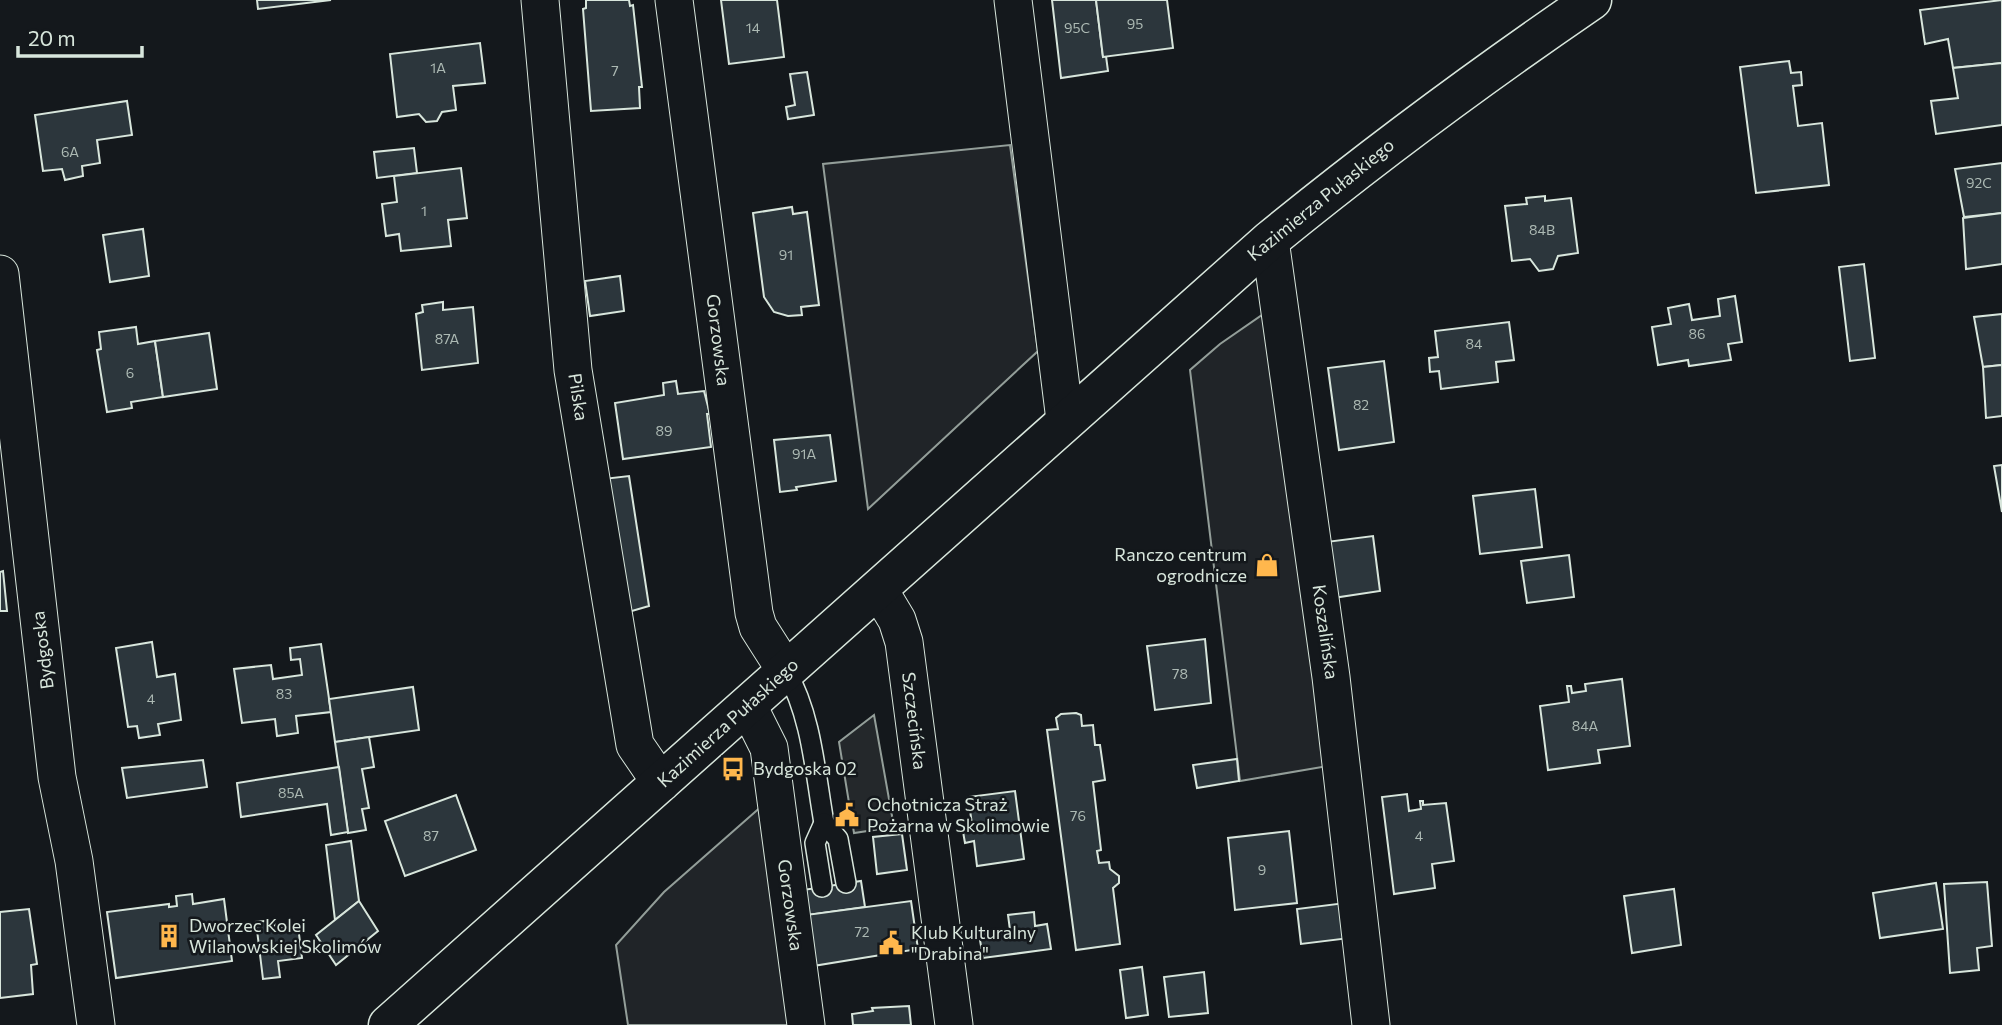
<svg xmlns="http://www.w3.org/2000/svg" width="2002" height="1025" font-family="Commissioner,sans-serif">
<style>
.green{fill:#202428;stroke:#939e99;stroke-width:2}
.parking{fill:#24282b;stroke:#939e99;stroke-width:2}
.building{fill:#2c363c;stroke:#d8e6dc;stroke-width:2}
.lines{fill:none;stroke-linecap:round;stroke-linejoin:round}
.service-casing{stroke:#d8e6dc;stroke-width:22}
.minor-casing{stroke:#d8e6dc;stroke-width:39}
.secondary-casing{stroke:#d8e6dc;stroke-width:41}
.service{stroke:#14181c;stroke-width:19}
.minor{stroke:#14181c;stroke-width:37}
.secondary{stroke:#14181c;stroke-width:38}
.labels{text-anchor:middle;stroke-width:5;stroke-linejoin:round;paint-order:stroke}
.number-label{font-size:14px;fill:#adbab4}
.street-label{font-size:18px;fill:#d8e6dc;stroke:#14181c}
.poi-label{font-size:18px;fill:#d8e6dc;stroke:#14181c;text-anchor:start}
</style>
<rect width="100%" height="100%" fill="#14181c"/>
<g class="green">
<polygon points="1010,145 1038,351 868,509 823,164"/>
<polygon points="1272,308 1328,766 1240,781 1190,370 1220,344"/>
<polygon points="763,805 791,1025 628,1025 616,945 664,892"/>
</g>
<polygon class="parking" points="874,715 894,827 854,833 839,742"/>
<g class="building">
<polygon points="257,0 331,0 258,9"/>
<polygon points="586,0 629,0 630,6 633,5 642,87 639,87 640,108 591,111 583,9 586,8"/>
<polygon points="721,0 777,0 784,57 729,64"/>
<polygon points="1052,0 1096,0 1103,57 1106,56 1108,71 1061,78"/>
<polygon points="1096,0 1167,0 1173,48 1103,57"/>
<polygon points="2002,0 2002,63 1953,68 1948,39 1925,44 1920,10"/>
<polygon points="480,43 485,83 453,86 456,110 442,112 437,121 426,122 419,114 397,117 390,54"/>
<polygon points="1789,61 1791,73 1801,72 1802,85 1793,86 1798,126 1822,123 1829,185 1756,193 1740,67"/>
<polygon points="2002,63 2002,125 1936,134 1931,101 1958,98 1953,68"/>
<polygon points="807,72 814,115 788,119 786,107 795,105 790,74"/>
<polygon points="127,101 132,135 97,140 100,163 82,166 83,176 65,180 62,169 43,171 35,115"/>
<polygon points="414,148 417,173 377,178 374,152"/>
<polygon points="2002,163 2002,213 1964,217 1955,169"/>
<polygon points="461,168 467,218 448,220 451,246 401,251 399,234 386,236 382,204 397,202 394,176"/>
<polygon points="1545,196 1545,201 1571,198 1578,253 1558,256 1553,269 1539,271 1530,259 1512,261 1505,206 1527,204 1526,198"/>
<polygon points="792,207 793,214 807,212 819,305 801,307 802,315 788,316 774,312 764,297 753,213"/>
<polygon points="2002,213 2002,264 1966,269 1963,218"/>
<polygon points="143,229 149,276 110,282 103,235"/>
<polygon points="1864,264 1875,358 1850,361 1839,267"/>
<polygon points="620,276 624,311 590,316 585,281"/>
<polygon points="1735,296 1742,342 1728,344 1731,360 1689,366 1688,360 1658,365 1652,327 1671,324 1668,308 1689,304 1692,320 1720,316 1718,299"/>
<polygon points="443,302 443,310 473,307 478,363 422,370 416,314 423,312 422,305"/>
<polygon points="2002,314 2002,365 1983,367 1974,317"/>
<polygon points="1509,322 1514,360 1496,362 1498,382 1441,389 1439,371 1430,372 1429,358 1438,357 1435,331"/>
<polygon points="136,327 138,344 155,341 163,397 131,402 132,408 107,412 97,350 101,349 99,332"/>
<polygon points="209,333 217,389 163,397 155,341"/>
<polygon points="1384,361 1394,442 1339,450 1328,368"/>
<polygon points="2002,365 2002,416 1986,418 1983,367"/>
<polygon points="676,381 678,394 704,391 710,414 707,414 711,447 623,459 615,403 664,395 663,383"/>
<polygon points="830,435 836,481 796,487 797,490 780,492 774,440"/>
<polygon points="2002,465 2002,512 1994,466"/>
<polygon points="629,476 649,606 625,613 603,479"/>
<polygon points="1535,489 1542,547 1480,554 1473,496"/>
<polygon points="1373,536 1380,591 1333,598 1326,542"/>
<polygon points="1569,555 1574,597 1527,603 1521,561"/>
<polygon points="3,571 7,611 0,611 0,572"/>
<polygon points="1205,639 1211,703 1155,710 1147,646"/>
<polygon points="152,642 157,677 175,674 181,720 158,724 160,735 139,738 137,726 128,727 116,648"/>
<polygon points="321,644 331,712 296,716 298,733 277,736 275,719 242,723 234,669 271,665 273,679 302,675 300,659 291,660 290,648"/>
<polygon points="1622,679 1630,746 1598,750 1600,763 1548,770 1540,706 1569,702 1567,686 1571,686 1572,693 1586,691 1585,684"/>
<polygon points="413,687 419,730 335,742 329,699"/>
<polygon points="1076,713 1081,715 1082,726 1093,725 1095,745 1100,745 1105,780 1093,782 1101,850 1097,851 1099,863 1109,862 1110,869 1119,876 1119,883 1113,888 1120,944 1076,950 1047,730 1058,729 1056,718 1061,714"/>
<polygon points="369,737 374,767 362,769 369,808 362,809 366,830 348,833 335,742"/>
<polygon points="1237,759 1239,781 1197,788 1193,765"/>
<polygon points="203,760 207,787 127,798 122,768"/>
<polygon points="339,767 348,832 331,835 327,804 241,817 237,783"/>
<polygon points="1015,791 1024,859 977,866 974,841 965,843 962,826 972,824 968,797"/>
<polygon points="1407,794 1409,811 1421,809 1420,801 1423,801 1423,805 1446,803 1454,861 1432,864 1435,888 1394,894 1382,797"/>
<polygon points="456,795 476,850 405,876 385,821"/>
<polygon points="1289,831 1297,903 1235,910 1228,838"/>
<polygon points="902,834 907,870 877,874 873,837"/>
<polygon points="351,841 359,901 335,920 326,845"/>
<polygon points="861,881 865,907 808,915 803,890"/>
<polygon points="1987,882 1992,946 1977,948 1979,970 1950,973 1944,884"/>
<polygon points="1936,883 1943,929 1880,938 1873,893"/>
<polygon points="1674,889 1681,945 1632,953 1624,896"/>
<polygon points="192,894 193,904 224,899 232,961 116,978 107,912 169,904 169,907 177,906 176,896"/>
<polygon points="359,901 378,931 336,965 316,935"/>
<polygon points="911,901 918,949 813,966 806,915"/>
<polygon points="1345,903 1350,938 1301,944 1297,909"/>
<polygon points="29,909 37,964 31,965 33,994 0,998 0,912"/>
<polygon points="1034,912 1035,926 1047,924 1051,949 983,958 979,934 1010,930 1008,915"/>
<polygon points="274,920 275,929 298,926 302,958 278,961 280,977 263,979 256,922"/>
<polygon points="1142,967 1148,1015 1126,1018 1120,970"/>
<polygon points="1204,972 1208,1013 1169,1017 1164,977"/>
<polygon points="909,1006 911,1025 853,1025 852,1014 873,1011 872,1008"/>
</g>
<g class="lines">
<g class="service-casing">
<g id="service">
<path d="M 786,671 C 812,717 815,772 824,823"/>
<polyline points="822,887 815,843 824,823 838,839 846,883"/>
</g>
</g>
<g class="minor-casing">
<g id="minor">
<polyline points="540,0 573,370 635,745 661,783"/>
<polyline points="674,0 754,613 758,627 786,671"/>
<polyline points="1013,0 1065,420"/>
<polyline points="1270,240 1331,677 1371,1025"/>
<polyline points="0,274 57,777 74,861 96,1025"/>
<polyline points="879,590 897,620 904,642 954,1025"/>
<polyline points="748,706 769,748 806,1025"/>
</g>
</g>
<g class="secondary-casing">
<path id="secondary" d="M 388,1025 L 1270,240 C 1374,155 1481,76 1592,0"/>
</g>
<use href="#service" class="service"/>
<use href="#minor" class="minor"/>
<use href="#secondary" class="secondary"/>
</g>
<defs>
<g id="shop-bare" transform="scale(1.89)"><path d="M-5-2.5h2.3a2.7 3.5 0 0 1 5.4 0H5L5.5 6h-11ZM-1.5-2.5h3a1.5 2.3 0 0 0-3 0Z" fill="#ffb74d" stroke="#14181c" stroke-width="2.5" paint-order="stroke"/></g>
<g id="bus-bare" transform="scale(1.89)"><path d="M-5-6H5V4H4V6H2V4H-2V6H-4V4H-5ZM-3.5-4V0h7V-4ZM-3.5 1.2v1.5H-2V1.2ZM2 1.2v1.5H3.5V1.2Z" fill="#ffb74d" stroke="#14181c" stroke-width="2.5" paint-order="stroke"/></g>
<g id="civic-bare" transform="scale(1.89)"><path d="M-.6-6.5H3V-4.5H.6V-3L4-1V1h2V6H-6V1h2V-1L-.6-3ZM-1.2 2.5V6h2.4V2.5Z" fill="#ffb74d" stroke="#14181c" stroke-width="2.5" paint-order="stroke"/></g>
<g id="building-bare" transform="scale(1.89)"><path d="M-4-6H4V6H1V3H-1V6H-4ZM-2.5-4.3h1.7v1.8h-1.7ZM.8-4.3h1.7v1.8H.8ZM-2.5-1h1.7V.8h-1.7ZM.8-1h1.7V.8H.8Z" fill="#ffb74d" stroke="#14181c" stroke-width="2.5" paint-order="stroke"/></g>
</defs>
<g fill-rule="evenodd">
<use href="#shop-bare" x="1267" y="565"/>
<use href="#bus-bare" x="733" y="769"/>
<use href="#civic-bare" x="847" y="815"/>
<use href="#building-bare" x="169" y="936"/>
<use href="#civic-bare" x="891" y="943"/>
</g>
<g class="labels">
<g class="number-label">
<text x="1135" y="29">95</text>
<text x="753" y="33">14</text>
<text x="1077" y="33">95C</text>
<text x="438" y="73">1A</text>
<text x="615" y="76">7</text>
<text x="70" y="157">6A</text>
<text x="1979" y="188">92C</text>
<text x="424" y="216">1</text>
<text x="1542" y="235">84B</text>
<text x="786" y="260">91</text>
<text x="1697" y="339">86</text>
<text x="447" y="344">87A</text>
<text x="1474" y="349">84</text>
<text x="130" y="378">6</text>
<text x="1361" y="410">82</text>
<text x="664" y="436">89</text>
<text x="804" y="459">91A</text>
<text x="1180" y="679">78</text>
<text x="284" y="699">83</text>
<text x="151" y="704">4</text>
<text x="1585" y="731">84A</text>
<text x="291" y="798">85A</text>
<text x="1078" y="821">76</text>
<text x="431" y="841">87</text>
<text x="1419" y="841">4</text>
<text x="1262" y="875">9</text>
<text x="862" y="937">72</text>
</g>
<g class="street-label">
<text transform="translate(1321 200) rotate(-39)" y="6">Kazimierza Pułaskiego</text>
<text transform="translate(718 340) rotate(83)" y="6">Gorzowska</text>
<text transform="translate(578 397) rotate(81)" y="6">Pilska</text>
<text transform="translate(1325 632) rotate(82)" y="6">Koszalińska</text>
<text transform="translate(43 650) rotate(-97)" y="6">Bydgoska</text>
<text transform="translate(914 721) rotate(83)" y="6">Szczecińska</text>
<text transform="translate(728 723) rotate(-42)" y="6">Kazimierza Pułaskiego</text>
<text transform="translate(790 905) rotate(82)" y="6">Gorzowska</text>
</g>
<g class="poi-label">
<text x="1247" y="561" text-anchor="end">Ranczo centrum<tspan x="1247" dy="21">ogrodnicze</tspan></text>
<text x="753" y="775">Bydgoska 02</text>
<text x="867" y="811">Ochotnicza Straż<tspan x="867" dy="21">Pożarna w Skolimowie</tspan></text>
<text x="189" y="932">Dworzec Kolei<tspan x="189" dy="21">Wilanowskiej Skolimów</tspan></text>
<text x="911" y="939">Klub Kulturalny<tspan x="911" dy="21">"Drabina"</tspan></text>
</g>
</g>
<path d="M18 46v10h124v-10" fill="none" stroke="#d8e6dc" stroke-width="3.5"/>
<text x="28" y="46" font-size="21" fill="#d8e6dc" stroke="#14181c" stroke-width="5" paint-order="stroke">20 m</text>
</svg>
